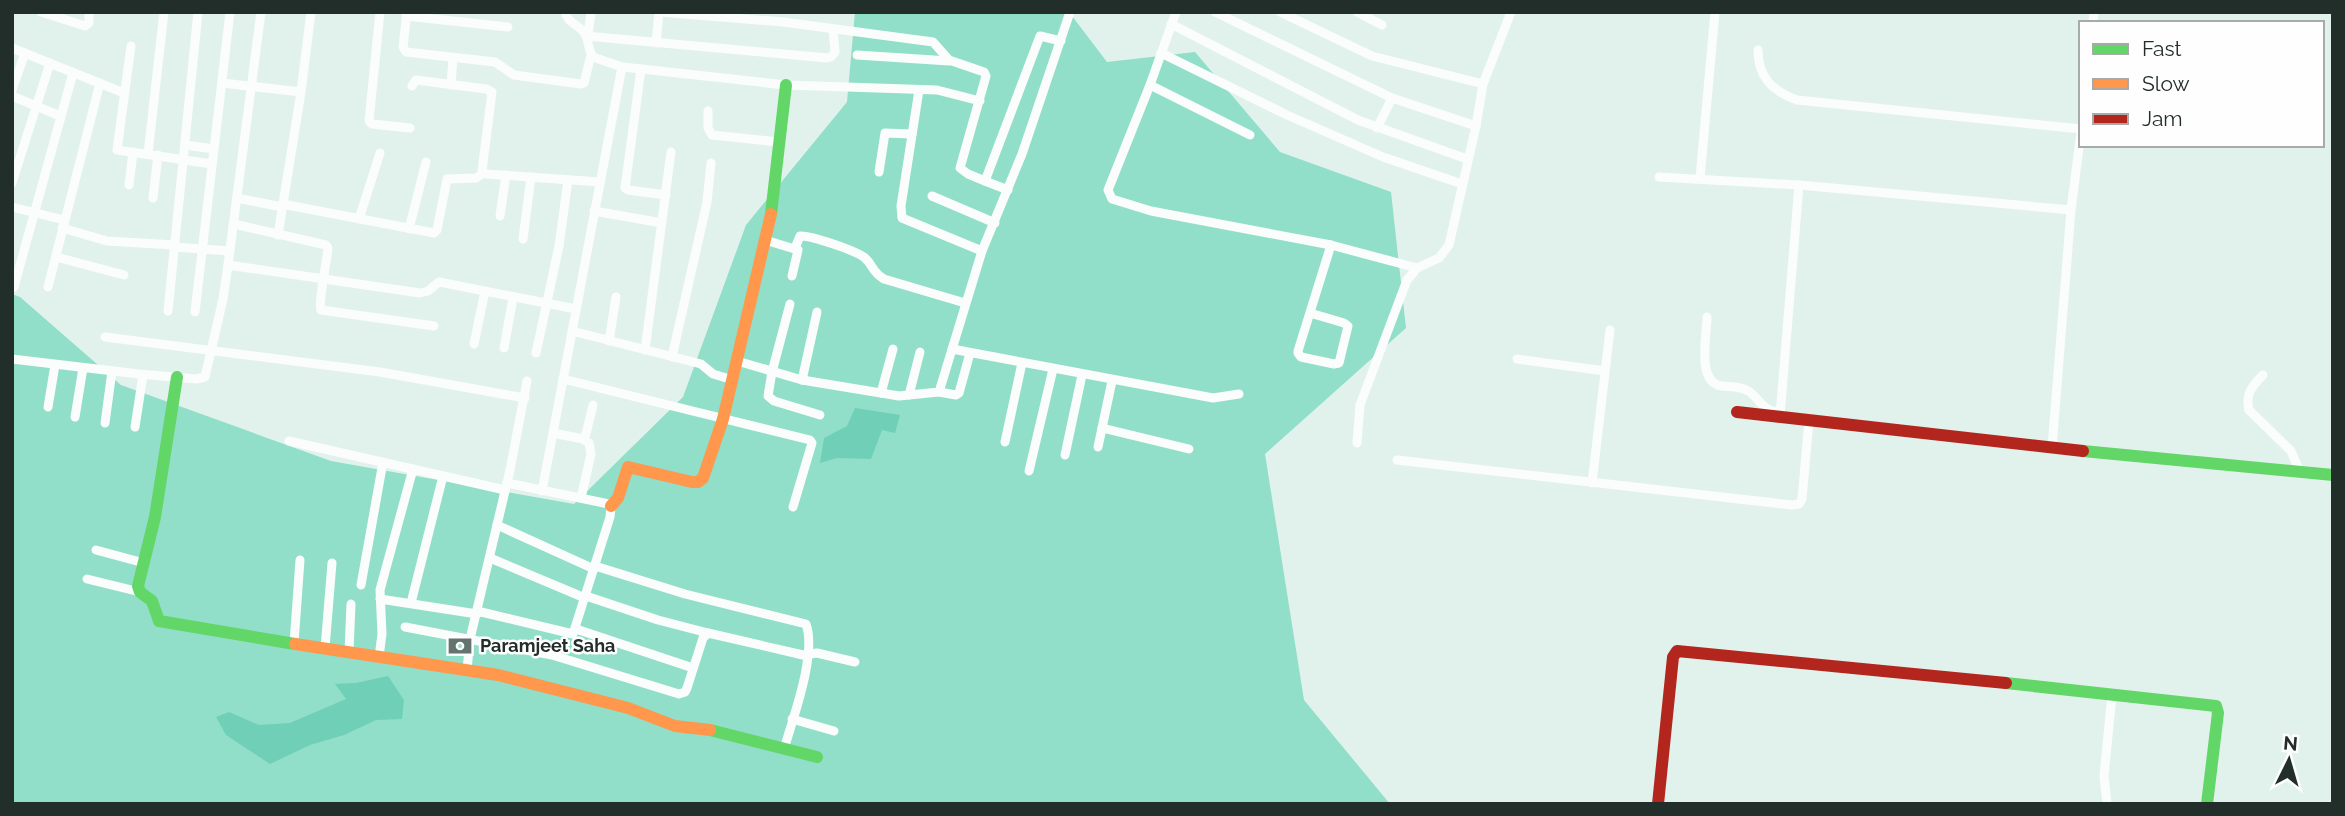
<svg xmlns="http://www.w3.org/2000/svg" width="2345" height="816" font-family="Raleway,sans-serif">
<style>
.forest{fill:#91dec9}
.water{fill:#70cfb7}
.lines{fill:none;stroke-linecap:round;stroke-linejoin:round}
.street{stroke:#fafdfc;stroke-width:9}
.fast{stroke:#63d668;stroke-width:12}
.slow{stroke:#ff974d;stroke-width:12}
.jam{stroke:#b3261e;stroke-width:12}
.labels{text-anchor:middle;stroke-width:5;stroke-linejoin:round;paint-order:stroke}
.poi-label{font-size:18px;font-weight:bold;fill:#222e2a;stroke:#fefefe;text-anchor:start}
</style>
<rect width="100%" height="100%" fill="#e1f2ec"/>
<polygon class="forest" points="855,12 1069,12 1107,62 1195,52 1280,152 1391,192 1406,328 1265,454 1304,700 1390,804 12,804 12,294 20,297 121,385 331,461 574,504 683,397 746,225 847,102"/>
<g class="water">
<polygon points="855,408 900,415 895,433 882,430 871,459 837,458 820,463 824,438 847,426"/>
<polygon points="388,676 404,700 402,719 376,720 344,735 310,745 270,764 226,735 216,717 229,712 259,725 290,723 346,699 335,684 356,683"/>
</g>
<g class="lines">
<g class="street">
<polyline points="41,12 85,26 89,23 89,12"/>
<polyline points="380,12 369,121 372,124 410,128"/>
<polyline points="407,12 403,47 406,52 495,62 514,75 581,84 584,83 591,55"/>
<path d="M 565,12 C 568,24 579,24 585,34 C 589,41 588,50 593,57 L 622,67 L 641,69 L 786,85 L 937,90 L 980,101"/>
<polyline points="659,12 783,22 933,42 949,60 984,72 986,76 960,168 968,174 985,181"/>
<polyline points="1176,12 1150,85 1108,190 1112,199 1151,211 1331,245 1417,268"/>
<polyline points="1215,12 1392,98 1476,126"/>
<polyline points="1280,12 1372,56 1483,84"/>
<polyline points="1357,12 1382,25"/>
<polyline points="406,16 508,27"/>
<polyline points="2093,23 2094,12"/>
<polyline points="1171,24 1358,120 1467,159"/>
<polyline points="586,36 827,58 831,57 835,52 833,29"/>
<polyline points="588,36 591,12"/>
<polyline points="656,43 659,12"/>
<polyline points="131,46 117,150 212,164"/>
<polyline points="12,48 124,93"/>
<path d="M 1758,50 C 1758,77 1772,91 1797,100 L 2081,129"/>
<polyline points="1161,53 1287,115 1383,157 1462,184"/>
<polyline points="857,55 949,61"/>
<polyline points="641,69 625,188 628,190 666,195"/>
<polyline points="222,83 301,92"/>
<polyline points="451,85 453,58"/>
<polyline points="1150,85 1250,135"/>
<polyline points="412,86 416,80 486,89 492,92 482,171 486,174 600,182"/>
<polyline points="12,90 25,53"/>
<polyline points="919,90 901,206 902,218 982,251 1022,154 1070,12"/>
<polyline points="12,96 60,116"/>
<polyline points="708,111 708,128 712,135 779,142"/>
<polyline points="1377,128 1392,98"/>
<polyline points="185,145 214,149"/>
<polyline points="148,154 164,12"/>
<polyline points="879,172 885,133 912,134"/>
<polyline points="1659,177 1799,185 2071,210"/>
<polyline points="1700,178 1715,12"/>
<polyline points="12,183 50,63"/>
<polyline points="129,185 133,152"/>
<polyline points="1008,190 985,181 1040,36 1061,41"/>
<polyline points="932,196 995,223"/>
<polyline points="153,198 158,155"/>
<polyline points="237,198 282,207"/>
<polyline points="282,204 434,233 437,230 447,179 476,178 484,173"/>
<polyline points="12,207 64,220"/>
<polyline points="594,211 662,223"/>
<polyline points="500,216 506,175"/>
<polyline points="359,219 380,153"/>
<path d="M 234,224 L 326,245 L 328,248 C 327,261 318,302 321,310 L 434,326"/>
<polyline points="62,228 107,241 175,245"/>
<polyline points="409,229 426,162"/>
<polyline points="278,235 301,92 311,12"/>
<polyline points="523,239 531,177"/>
<polyline points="765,240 798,250 792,276"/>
<polyline points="174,247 230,251"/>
<path d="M 795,248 L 800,236 C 810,235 857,251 865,258 C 873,265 872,272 884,279 L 965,303"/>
<polyline points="56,257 124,275"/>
<polyline points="228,265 420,293 428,291 439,282 576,309"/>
<polyline points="14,287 73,73"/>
<polyline points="48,287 100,83"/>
<polyline points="790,304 772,372 768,396 774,401 820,415"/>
<polyline points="168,311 198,12"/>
<polyline points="195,312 230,12"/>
<polyline points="1310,313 1344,323 1348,326 1339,363 1334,364 1301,357 1298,353 1298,351 1331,245"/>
<path d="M 1707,317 C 1707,336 1696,383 1722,386 C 1731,387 1742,386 1750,392 C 1759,399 1763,410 1776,412"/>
<polyline points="572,331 701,364 713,374 733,380"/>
<polyline points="105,337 380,372 525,398"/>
<polyline points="609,341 616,297"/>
<polyline points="474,344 485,291"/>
<polyline points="504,348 513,298"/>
<polyline points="952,349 1213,398 1239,394"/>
<polyline points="645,350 671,152"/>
<polyline points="536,353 559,246 568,180"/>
<polyline points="672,357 707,202 711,163"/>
<polyline points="12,359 139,374 196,379 205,377 223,299 228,265 261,12"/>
<polyline points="1517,359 1605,371"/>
<polyline points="737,361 802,380 899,396 939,392 982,251"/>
<path d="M 2263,375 C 2252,386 2245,394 2249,410 L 2291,451 L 2300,472"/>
<polyline points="563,379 810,440 812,443 793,507"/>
<polyline points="802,380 817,312"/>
<polyline points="939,392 956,395 959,393 970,353"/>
<polyline points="881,393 893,349"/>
<polyline points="909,395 920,352"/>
<polyline points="48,407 55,365"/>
<polyline points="1780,416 1799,185"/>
<polyline points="75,417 83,368"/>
<polyline points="105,423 112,371"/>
<polyline points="135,427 143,375"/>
<polyline points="1102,428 1189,449"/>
<polyline points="553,433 583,439 586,434 593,405"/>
<polyline points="289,441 505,490"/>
<polyline points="1005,442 1022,363"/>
<polyline points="1357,443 1360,405 1407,280 1417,268 1439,258 1449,245 1476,126 1483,84 1511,12"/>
<polyline points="1098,447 1112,381"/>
<polyline points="2052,448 2071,210 2081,132"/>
<polyline points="1065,455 1082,375"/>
<polyline points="1397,460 1792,505 1799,504 1802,499 1809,421"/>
<polyline points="1029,471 1053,369"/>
<polyline points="1592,483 1610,330"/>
<polyline points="542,491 622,67"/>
<polyline points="581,498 591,454 589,443 583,439"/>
<polyline points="497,525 594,569"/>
<polyline points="96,550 144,563"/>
<polyline points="490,558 585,598"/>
<path d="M 595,566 L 685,594 L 806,624 C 817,654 793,718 784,749"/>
<polyline points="87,579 140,592"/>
<polyline points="361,585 383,462"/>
<polyline points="586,596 658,620 708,633"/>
<polyline points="380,599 477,614"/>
<polyline points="411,603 443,476"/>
<polyline points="477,611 573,634 610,517 611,507 609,504 507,483"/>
<polyline points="405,627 552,655 679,694 685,692 687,688 703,638 708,633 803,655 817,653 855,662"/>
<polyline points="576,629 693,668"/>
<polyline points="294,643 300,560"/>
<polyline points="325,648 332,563"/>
<polyline points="349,652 351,604"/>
<polyline points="379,657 382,634 380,590 413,469"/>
<polyline points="467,670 470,639 510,470 527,381"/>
<polyline points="792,719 834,731"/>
<polyline points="2107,804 2104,776 2112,695"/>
</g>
<g class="fast">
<polyline points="771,214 786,85"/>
<polyline points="177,377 155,517 138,586 140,592 152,601 159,621 295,644"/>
<polyline points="2083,451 2333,475"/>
<polyline points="2006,683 2216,706 2218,713 2207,804"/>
<polyline points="710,730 817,757"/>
</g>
<g class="slow">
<polyline points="611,506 618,498 628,467 692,482 698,482 703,478 723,419 771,214"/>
<polyline points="295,644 498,675 628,708 675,726 710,730"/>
</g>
<g class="jam">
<polyline points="1737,412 2083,451"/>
<polyline points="1658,804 1673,657 1677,651 2006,683"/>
</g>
</g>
<defs>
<g id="bank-bare" transform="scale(1.89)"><path d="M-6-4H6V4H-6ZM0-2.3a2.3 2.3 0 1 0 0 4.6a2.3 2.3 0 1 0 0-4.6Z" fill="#65736e" stroke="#fefefe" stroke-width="2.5" paint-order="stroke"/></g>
</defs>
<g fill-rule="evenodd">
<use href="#bank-bare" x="460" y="646"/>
</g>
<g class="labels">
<g class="poi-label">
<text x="480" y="652">Paramjeet Saha</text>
</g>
</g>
<rect width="2345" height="816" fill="none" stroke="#222e2a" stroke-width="28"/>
<rect x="2079" y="21" width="245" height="126" fill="#fefefe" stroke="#a6aba9" stroke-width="2"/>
<rect x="2093" y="44" width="35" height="10" fill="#63d668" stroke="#a6aba9" stroke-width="2"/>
<text x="2142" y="56" font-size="21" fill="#222e2a">Fast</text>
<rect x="2093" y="79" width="35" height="10" fill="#ff974d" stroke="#a6aba9" stroke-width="2"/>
<text x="2142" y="91" font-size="21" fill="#222e2a">Slow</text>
<rect x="2093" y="114" width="35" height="10" fill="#b3261e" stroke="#a6aba9" stroke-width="2"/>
<text x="2142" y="126" font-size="21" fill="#222e2a">Jam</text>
<g transform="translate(2289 760) rotate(5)" stroke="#fefefe" stroke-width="5" paint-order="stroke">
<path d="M0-5L12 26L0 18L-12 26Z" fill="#222e2a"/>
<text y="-10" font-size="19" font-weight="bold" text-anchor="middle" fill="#222e2a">N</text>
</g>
</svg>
